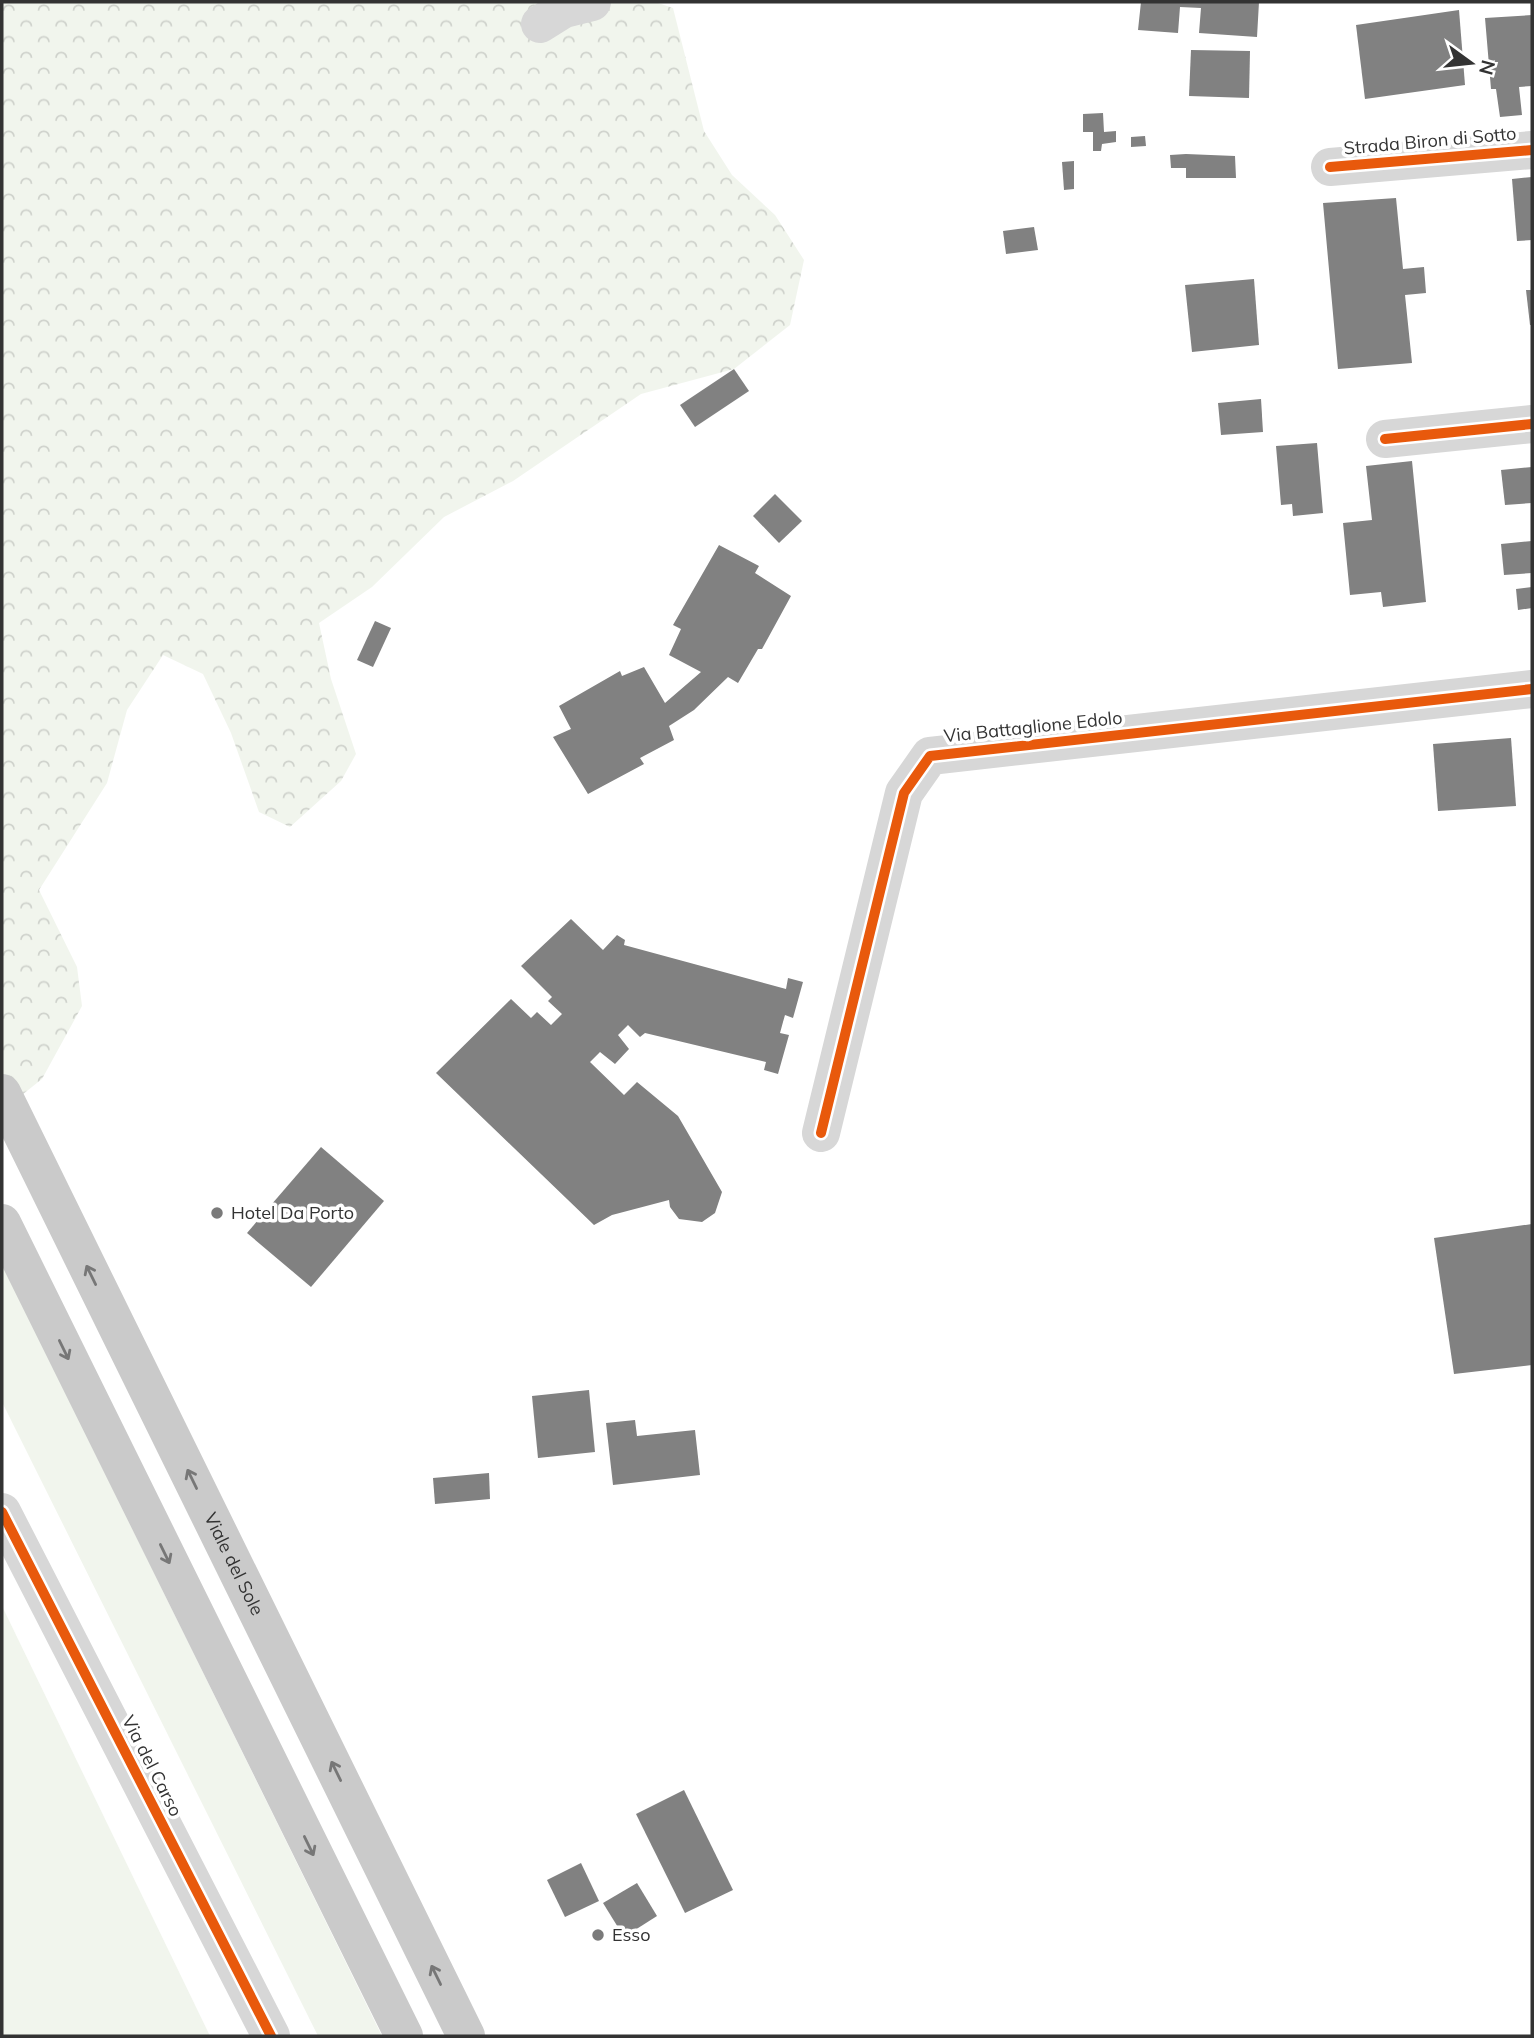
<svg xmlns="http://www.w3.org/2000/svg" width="1534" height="2038" font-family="Mulish,sans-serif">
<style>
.grass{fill:#f1f5ed}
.forest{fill:url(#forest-crowns)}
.building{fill:#818181}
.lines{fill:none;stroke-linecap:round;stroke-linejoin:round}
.street{stroke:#d7d7d7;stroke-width:38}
.primary{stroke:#cacaca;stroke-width:38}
.cycleway-casing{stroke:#fff;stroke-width:15}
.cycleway{stroke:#e8590c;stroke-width:10}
.oneway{stroke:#777}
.poi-dot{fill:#7a7a7a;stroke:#fff;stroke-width:2.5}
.labels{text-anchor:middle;stroke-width:7;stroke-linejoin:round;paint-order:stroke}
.street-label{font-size:18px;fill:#333;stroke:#fff}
.poi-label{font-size:18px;fill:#333;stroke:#fff;text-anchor:start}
</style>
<defs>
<pattern id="forest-crowns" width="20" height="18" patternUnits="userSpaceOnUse" patternTransform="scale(1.75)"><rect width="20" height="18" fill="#f1f5ed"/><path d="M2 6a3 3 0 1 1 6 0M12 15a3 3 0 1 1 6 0" fill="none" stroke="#cfd2cc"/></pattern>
</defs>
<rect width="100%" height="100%" fill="#fff"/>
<g class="grass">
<polygon points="2,1264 382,2036 318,2036 2,1402"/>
<polygon points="2,1606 210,2036 2,2036"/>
</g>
<polygon class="forest" points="2,2 655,2 673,8 704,131 732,175 775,215 804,260 790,325 734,369 641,394 513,481 444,517 372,587 319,623 331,679 356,754 341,781 290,827 259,812 231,733 203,674 163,655 127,710 107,783 39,890 77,967 82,1006 42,1079 8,1106 2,1093"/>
<g class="building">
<polygon points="1141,2 1259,2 1257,37 1199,33 1201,8 1180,7 1178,33 1138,30"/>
<polygon points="1459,10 1465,85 1365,99 1356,25"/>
<polygon points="1532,15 1532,86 1519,87 1522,115 1500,117 1496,89 1491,89 1485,18"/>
<polygon points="1191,50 1250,51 1249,98 1189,96"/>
<polygon points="1103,113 1104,132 1116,131 1116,142 1102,144 1101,151 1093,151 1093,132 1083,132 1083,114"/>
<polygon points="1145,136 1146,146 1131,147 1131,137"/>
<polygon points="1186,154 1235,156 1236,178 1186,178 1186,168 1171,168 1170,155"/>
<polygon points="1074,161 1074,189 1064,190 1062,162"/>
<polygon points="1532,177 1532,240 1517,241 1512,179"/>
<polygon points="1396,198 1403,269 1424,267 1426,293 1405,295 1412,363 1338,369 1323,203"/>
<polygon points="1034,227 1038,250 1006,254 1003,231"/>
<polygon points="1254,279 1259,345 1192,352 1185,285"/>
<polygon points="1526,290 1532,290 1532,325 1530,325"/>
<polygon points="734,369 749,391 695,427 680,405"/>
<polygon points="1261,399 1263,432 1221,435 1218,403"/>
<polygon points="1317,443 1323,513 1293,516 1292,504 1281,505 1276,446"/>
<polygon points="1412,461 1426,602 1383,607 1381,592 1350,595 1343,523 1372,520 1366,466"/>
<polygon points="1532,467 1532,503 1505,505 1501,470"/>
<polygon points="775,494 802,521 779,543 753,516"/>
<polygon points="1532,541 1532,573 1504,575 1501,544"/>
<polygon points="719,545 759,566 755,573 791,596 762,649 758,649 738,683 728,677 694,710 669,726 674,740 640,758 644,764 588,794 553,737 571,729 559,706 620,671 622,676 644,667 665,703 701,672 669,655 681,629 673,625"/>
<polygon points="1532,587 1532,608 1518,610 1516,589"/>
<polygon points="375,621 391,628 373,667 357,660"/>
<polygon points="1511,738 1516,806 1438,811 1433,744"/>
<polygon points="571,919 603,950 617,935 625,940 624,945 786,989 788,978 803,982 793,1018 785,1015 783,1022 780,1033 789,1035 778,1074 764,1070 766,1062 645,1033 640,1037 628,1025 618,1035 629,1049 615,1064 600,1052 590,1062 624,1095 637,1082 678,1116 722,1192 715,1213 702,1222 679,1219 670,1207 669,1200 612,1215 594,1225 436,1073 511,999 531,1018 537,1012 551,1025 562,1014 548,1001 552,997 521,966"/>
<polygon points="321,1147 384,1201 311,1287 247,1233"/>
<polygon points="1532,1224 1532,1365 1454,1374 1434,1238"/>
<polygon points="589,1390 595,1452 538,1458 532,1396"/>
<polygon points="635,1420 637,1436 695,1430 700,1475 613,1485 606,1423"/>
<polygon points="489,1473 490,1499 435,1504 433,1478"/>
<polygon points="684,1790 733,1890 685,1913 636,1814"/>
<polygon points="581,1863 599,1901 565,1917 547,1880"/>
<polygon points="637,1883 657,1916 624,1937 603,1903"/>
</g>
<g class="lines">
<g class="street">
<polyline points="540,24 564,9 592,2"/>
<polyline points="1330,167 1532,150"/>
<polyline points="1385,439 1532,424"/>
<polyline points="821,1133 904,793 930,756 1532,689"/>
<polyline points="2,1512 271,2036"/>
</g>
<g class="primary">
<path id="s1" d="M 2,1093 L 466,2036"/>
<polyline points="2,1223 404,2036"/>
</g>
<g class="cycleway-casing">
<g id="cycleway">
<polyline points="1330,167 1532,150"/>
<polyline points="1385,439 1532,424"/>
<polyline points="821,1133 904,793 930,756 1532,689"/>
<polyline points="2,1512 271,2036"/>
</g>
</g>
<use href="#cycleway" class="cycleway"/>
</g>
<defs><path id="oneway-shaft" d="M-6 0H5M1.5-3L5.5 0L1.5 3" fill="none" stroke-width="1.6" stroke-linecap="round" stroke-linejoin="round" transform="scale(1.75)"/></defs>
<g class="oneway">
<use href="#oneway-shaft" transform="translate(91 1275) rotate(-116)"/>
<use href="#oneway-shaft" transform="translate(64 1350) rotate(64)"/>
<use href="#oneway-shaft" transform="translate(192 1479) rotate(-116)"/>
<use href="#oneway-shaft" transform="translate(165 1554) rotate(64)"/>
<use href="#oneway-shaft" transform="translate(336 1771) rotate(-116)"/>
<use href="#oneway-shaft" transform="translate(309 1846) rotate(64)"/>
<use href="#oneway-shaft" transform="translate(436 1975) rotate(-116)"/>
</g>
<g class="poi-dot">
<circle cx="217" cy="1213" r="7"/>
<circle cx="598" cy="1935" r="7"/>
</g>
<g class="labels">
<g class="street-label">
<text transform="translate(1430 141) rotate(-5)" y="6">Strada Biron di Sotto</text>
<text transform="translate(1033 727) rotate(-6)" y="6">Via Battaglione Edolo</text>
<text dy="6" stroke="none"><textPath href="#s1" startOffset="525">Viale del Sole</textPath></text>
<text transform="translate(152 1766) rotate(63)" y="6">Via del Carso</text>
</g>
<g class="poi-label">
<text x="231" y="1219">Hotel Da Porto</text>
<text x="612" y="1941">Esso</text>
</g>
</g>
<rect width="1534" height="2038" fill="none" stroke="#333333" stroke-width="7"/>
<g transform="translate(1471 63) rotate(105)" stroke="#ffffff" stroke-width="5" paint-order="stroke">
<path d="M0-5L12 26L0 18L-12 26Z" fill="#333333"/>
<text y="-10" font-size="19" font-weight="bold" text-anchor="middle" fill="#333333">N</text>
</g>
</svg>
